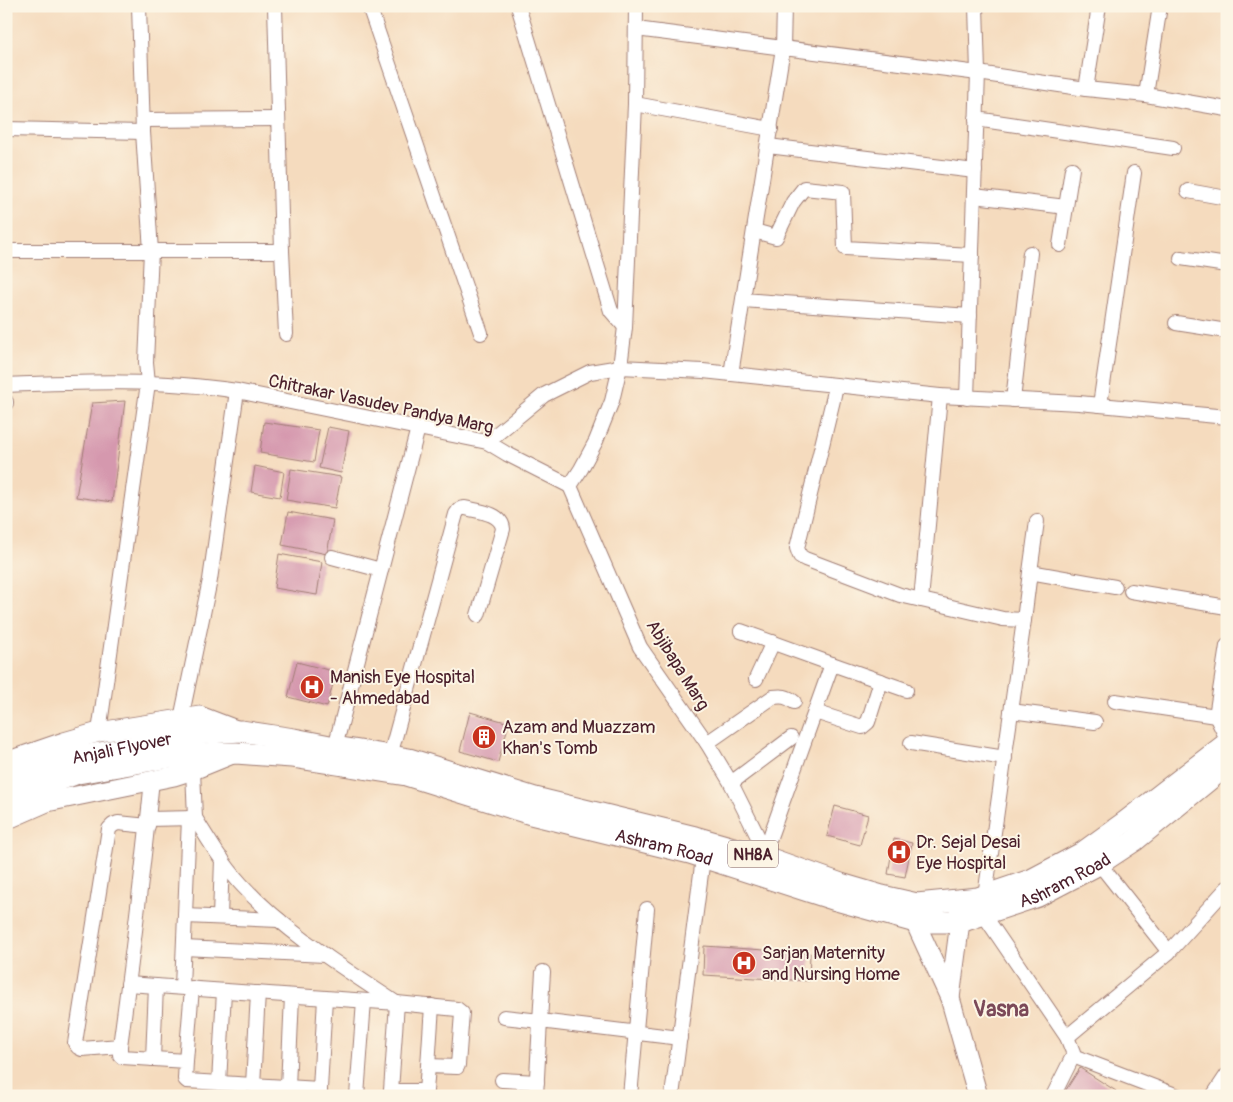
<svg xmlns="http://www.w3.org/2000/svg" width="1233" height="1102" font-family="Pangolin,sans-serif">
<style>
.building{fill:#d598ae}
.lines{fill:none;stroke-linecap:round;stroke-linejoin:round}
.street-casing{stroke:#a07d74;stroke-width:16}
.secondary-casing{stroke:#a07d74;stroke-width:21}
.primary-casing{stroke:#a07d74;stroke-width:23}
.street{stroke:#fff;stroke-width:14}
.secondary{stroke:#fff;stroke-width:19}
.primary{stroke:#fff;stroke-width:21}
.labels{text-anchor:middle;stroke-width:4;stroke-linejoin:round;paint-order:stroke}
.shield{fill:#fcf5e5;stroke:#7f5f63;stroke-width:1}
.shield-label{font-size:16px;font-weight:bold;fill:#4a1f2b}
.street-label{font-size:18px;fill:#4a1f2b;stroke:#fcf5e5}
.poi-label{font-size:18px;fill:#4a1f2b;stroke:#fcf5e5;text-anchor:start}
.district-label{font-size:22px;font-weight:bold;fill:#7b4959;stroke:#fcf5e5}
</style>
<rect width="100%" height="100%" fill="#fcf5e5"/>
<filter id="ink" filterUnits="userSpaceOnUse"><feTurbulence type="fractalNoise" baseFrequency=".02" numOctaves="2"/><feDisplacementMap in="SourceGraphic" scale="10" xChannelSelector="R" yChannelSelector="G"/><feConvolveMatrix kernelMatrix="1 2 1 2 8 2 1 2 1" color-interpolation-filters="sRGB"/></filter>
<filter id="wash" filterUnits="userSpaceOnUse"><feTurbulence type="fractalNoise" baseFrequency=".0096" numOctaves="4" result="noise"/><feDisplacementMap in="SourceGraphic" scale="20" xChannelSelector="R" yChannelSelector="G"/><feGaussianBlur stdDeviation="1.12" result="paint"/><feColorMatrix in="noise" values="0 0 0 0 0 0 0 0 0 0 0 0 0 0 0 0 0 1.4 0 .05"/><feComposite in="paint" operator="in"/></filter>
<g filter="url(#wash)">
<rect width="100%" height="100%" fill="#f5dbbe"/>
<g id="blocks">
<g class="building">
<polygon points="125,401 112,502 76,497 92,403"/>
<polygon points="264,422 319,430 314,462 260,453"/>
<polygon points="328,427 349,431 341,473 319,468"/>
<polygon points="255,466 284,472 280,497 251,492"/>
<polygon points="291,469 341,477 335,508 286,500"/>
<polygon points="288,512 333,520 327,554 282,545"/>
<polygon points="279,554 322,562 317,595 274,588"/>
<polygon points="297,662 336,672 327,707 288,697"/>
<polygon points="470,712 509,723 498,762 460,751"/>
<polygon points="835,806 868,815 860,845 827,836"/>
<polygon points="894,839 912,843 905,877 888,874"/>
<polygon points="704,946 810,953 809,981 703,975"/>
<polygon points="1080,1068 1116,1091 1113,1096 1068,1096 1064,1093"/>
</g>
</g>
</g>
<g filter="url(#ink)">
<use href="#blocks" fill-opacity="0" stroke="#a07d74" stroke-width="1"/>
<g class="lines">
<g class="street-casing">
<g id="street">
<polyline points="369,6 481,333"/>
<polyline points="518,6 611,311 625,327"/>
<polyline points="636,29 978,73 1086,89 1146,95 1227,109"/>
<polyline points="1086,89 1099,6"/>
<polyline points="1146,95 1160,6"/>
<polyline points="635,104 771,129"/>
<polyline points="976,119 1173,148"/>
<polyline points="143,120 278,119"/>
<polyline points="6,129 143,132"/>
<polyline points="768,146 975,171"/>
<polyline points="1188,191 1227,198"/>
<polyline points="974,196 1066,207"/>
<polyline points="754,231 776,237 793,202 804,188 843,192 845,248 972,255"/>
<polyline points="1060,245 1072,169"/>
<polyline points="6,251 282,251 275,6"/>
<polyline points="282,251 286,334"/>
<polyline points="1181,258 1227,265"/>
<polyline points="743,300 970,316"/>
<polyline points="1176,323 1227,331"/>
<polyline points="731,374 783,48 784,6"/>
<path d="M 6,385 C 83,382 161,379 237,391 L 487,442 L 507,454 L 570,486"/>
<polyline points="836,385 833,400 797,548 800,556 805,559 900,595 1003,619 1024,620 985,896"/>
<polyline points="967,398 978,73 976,6"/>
<polyline points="1013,400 1030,253"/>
<polyline points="6,403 6,402"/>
<polyline points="1100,405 1134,173"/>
<polyline points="487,442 544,395 590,372 620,367 703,371 940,396 1079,403 1227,417"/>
<polyline points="570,486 581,469 596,441 612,401 620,367 625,327 635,104 636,6"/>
<polyline points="570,486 640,647 707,743 731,783 765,851 768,858"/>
<polyline points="332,557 381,570"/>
<polyline points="1030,572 1037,521"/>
<polyline points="1131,591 1227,607"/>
<polyline points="921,600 940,396"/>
<polyline points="1024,620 1030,572 1115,587"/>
<polyline points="741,631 832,664 765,851"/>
<polyline points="1227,646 1216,716 1227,739"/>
<polyline points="832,664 906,690"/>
<polyline points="756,679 773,642"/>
<polyline points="1115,701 1216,716"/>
<polyline points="1011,711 1095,722"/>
<polyline points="815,712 862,727 868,722 881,681"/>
<polyline points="181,719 210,580 237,391"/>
<polyline points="99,732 148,383 146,362 151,251 143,132 139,6"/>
<path d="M 707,743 L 773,697 C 782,696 787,696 794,702"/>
<polyline points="911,743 1005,758"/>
<polyline points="335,747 418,428"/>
<path d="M 390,756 L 456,514 C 459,509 460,508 465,508 C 478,511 502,513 503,529 L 478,615"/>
<polyline points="193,770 195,818"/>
<polyline points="731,783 791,738"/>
<path d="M 148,819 L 195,818 C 209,841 223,864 241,884 C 285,932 342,967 396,1003"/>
<path d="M 148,826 L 118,823 L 113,825 L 109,829 L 75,1043 L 78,1047 L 82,1049 L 120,1046 C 132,958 143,869 152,780"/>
<polyline points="1094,857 1169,952"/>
<polyline points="984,915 1067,1037 1073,1052 1073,1056 1053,1096"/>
<polyline points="185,916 279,920"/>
<polyline points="220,917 222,859"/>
<polyline points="184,948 325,955"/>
<polyline points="128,984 397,1003 457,1009 462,1013 458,1065 457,1067 428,1066 426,1091 391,1091 391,1096"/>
<polyline points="182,987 189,818"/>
<polyline points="504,1017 540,1021 543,972"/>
<polyline points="1067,1037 1169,952 1227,888"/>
<polyline points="120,1046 120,1055 122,1057 186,1061 185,1079 187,1081 320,1089 320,1096"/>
<polyline points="1073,1056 1178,1096"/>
<polyline points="153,1059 156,986"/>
<polyline points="186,1061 192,988"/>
<polyline points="428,1066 432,1006"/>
<polyline points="502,1080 537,1082"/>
<polyline points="219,1083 224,991"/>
<polyline points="253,1085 258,993"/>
<polyline points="288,1087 292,996"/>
<polyline points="320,1089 325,998"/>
<polyline points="391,1091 397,1003"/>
<polyline points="357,1096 364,1001"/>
<polyline points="536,1096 540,1021 680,1038"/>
<polyline points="630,1096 647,909"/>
<polyline points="672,1096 703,858"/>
<polyline points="1213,1096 1227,1075"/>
</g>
</g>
<g class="secondary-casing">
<g id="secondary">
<polyline points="6,762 64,742 99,732 200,716 239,731"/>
<polyline points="6,820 47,802 174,776 193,770 230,755"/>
<polyline points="917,909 915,922 950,998 978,1096"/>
<polyline points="950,998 960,922 959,907"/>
</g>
</g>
<g class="primary-casing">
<g id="primary">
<path id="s1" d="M 6,779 L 27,771 L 73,758 L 105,752 L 193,734 L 241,731 L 294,739 L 335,747 L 409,759 L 535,798 L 695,837 L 768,858 L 841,884 L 882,896 L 917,904 L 978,898 L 1031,880 L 1082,853 L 1125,822 L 1227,743"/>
<path id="s2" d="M 6,800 L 78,773 L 188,754 L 236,753 L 292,757 L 406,775 L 531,814 L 690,853 L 836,900 L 915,922 L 960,922 L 1038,896 L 1099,864 L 1134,841 L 1227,765"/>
</g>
</g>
<use href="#street" class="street"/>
<use href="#secondary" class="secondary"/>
<use href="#primary" class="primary"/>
</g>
</g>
<defs>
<g id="hospital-disc" transform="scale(1.25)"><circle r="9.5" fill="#c8321e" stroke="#fcf5e5"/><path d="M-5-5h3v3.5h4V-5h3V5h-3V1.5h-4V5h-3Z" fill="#fff"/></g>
<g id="building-disc" transform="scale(1.25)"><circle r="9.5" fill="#c8321e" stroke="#fcf5e5"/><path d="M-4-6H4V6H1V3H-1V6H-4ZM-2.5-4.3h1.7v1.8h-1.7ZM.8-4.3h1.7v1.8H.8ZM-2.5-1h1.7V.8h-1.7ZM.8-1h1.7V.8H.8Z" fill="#fff"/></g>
</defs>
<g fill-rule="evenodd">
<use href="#hospital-disc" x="312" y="687"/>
<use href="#building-disc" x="484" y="737"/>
<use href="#hospital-disc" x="899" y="852"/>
<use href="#hospital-disc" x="744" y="963"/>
</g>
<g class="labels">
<rect class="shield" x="728" y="840.5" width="50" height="27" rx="4"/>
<g class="shield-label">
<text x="753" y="860">NH8A</text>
</g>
<g class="street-label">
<text transform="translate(381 404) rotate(12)" y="6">Chitrakar Vasudev Pandya Marg</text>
<text transform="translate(678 665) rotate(58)" y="6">Abjibapa Marg</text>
<text dy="6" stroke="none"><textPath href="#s1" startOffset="120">Anjali Flyover</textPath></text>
<text dy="6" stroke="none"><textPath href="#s2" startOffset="676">Ashram Road</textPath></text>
<text dy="6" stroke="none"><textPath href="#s2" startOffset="1096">Ashram Road</textPath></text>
</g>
<g class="poi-label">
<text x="330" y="683">Manish Eye Hospital<tspan x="330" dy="21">- Ahmedabad</tspan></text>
<text x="502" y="733">Azam and Muazzam<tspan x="502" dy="21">Khan's Tomb</tspan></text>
<text x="916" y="848">Dr. Sejal Desai<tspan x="916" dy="21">Eye Hospital</tspan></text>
<text x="762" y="959">Sarjan Maternity<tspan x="762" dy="21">and Nursing Home</tspan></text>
</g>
<g class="district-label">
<text x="1001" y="1016">Vasna</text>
</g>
</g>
<rect width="1233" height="1102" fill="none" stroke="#fcf5e5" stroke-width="25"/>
</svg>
